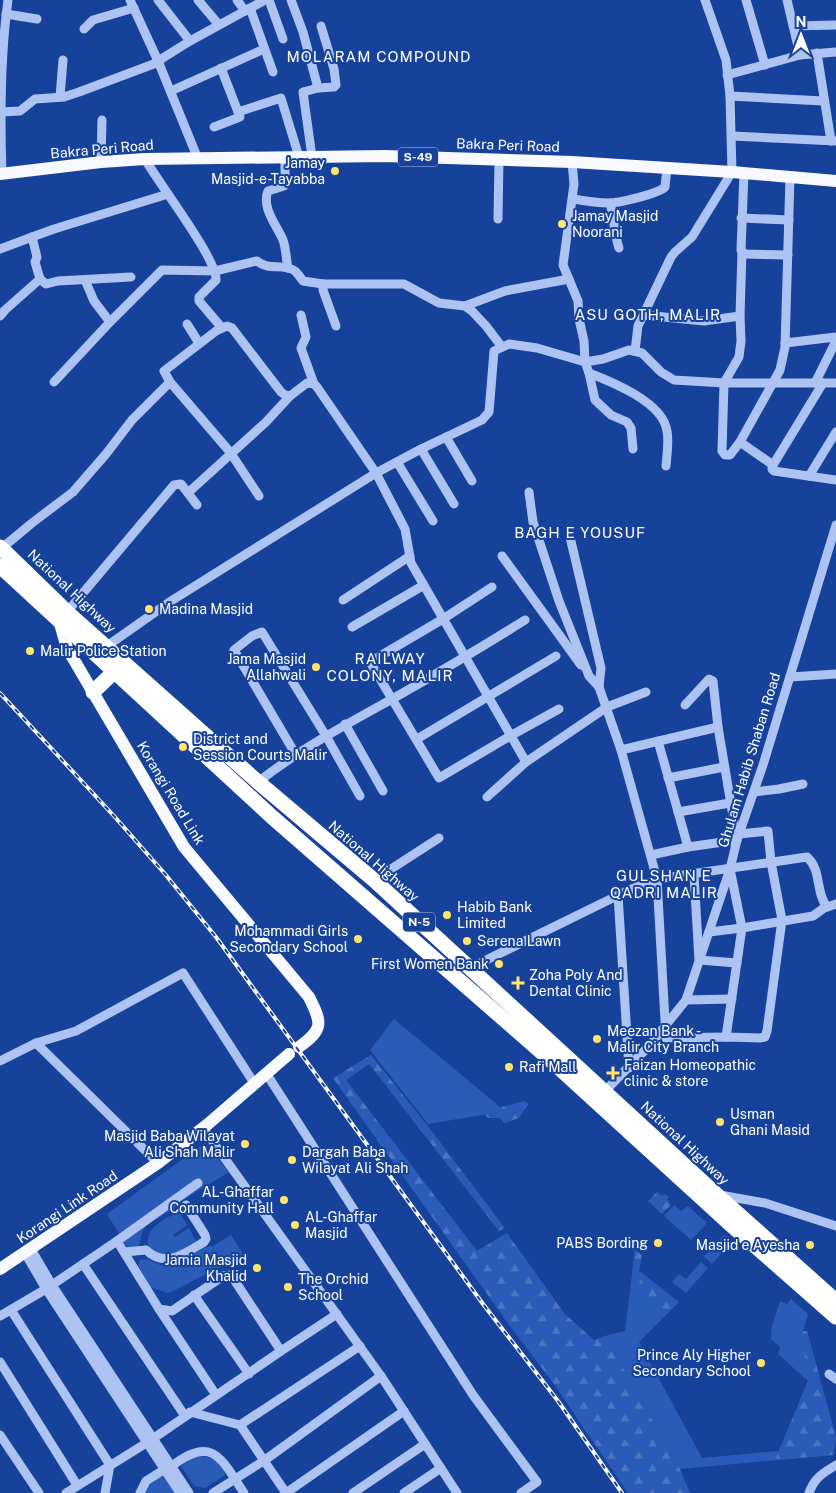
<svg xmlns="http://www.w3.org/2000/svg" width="836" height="1493" font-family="'Public Sans',sans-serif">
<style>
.grass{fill:#2b5bb8}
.forest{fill:url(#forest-firs)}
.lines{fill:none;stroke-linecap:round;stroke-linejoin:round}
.minor{stroke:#adc4f2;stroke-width:9}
.major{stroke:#f8faff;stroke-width:12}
.highway{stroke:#fff;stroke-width:15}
.rail-casing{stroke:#fff;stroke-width:4}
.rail{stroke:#17429b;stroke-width:2;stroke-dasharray:5.5;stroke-linecap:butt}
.poi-dot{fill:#ffe56e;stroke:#17429b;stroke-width:2}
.labels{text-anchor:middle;stroke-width:4;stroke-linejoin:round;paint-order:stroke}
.shield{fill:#17429b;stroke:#b9c6e1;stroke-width:1}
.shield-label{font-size:12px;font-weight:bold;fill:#fff}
.street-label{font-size:14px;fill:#fff;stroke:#17429b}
.poi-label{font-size:14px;fill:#fff;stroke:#17429b;text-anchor:start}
.neighbourhood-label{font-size:15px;letter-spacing:1px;fill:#fff;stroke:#17429b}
</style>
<defs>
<pattern id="forest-firs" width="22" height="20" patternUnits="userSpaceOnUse" patternTransform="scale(1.25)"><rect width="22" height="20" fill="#2b5bb8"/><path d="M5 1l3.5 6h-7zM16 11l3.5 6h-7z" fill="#4b74c3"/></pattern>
</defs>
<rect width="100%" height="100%" fill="#17429b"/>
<g class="grass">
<polygon points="394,1019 505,1111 428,1124 370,1050"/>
<polygon points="205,1143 229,1172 180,1202 180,1205 146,1225 142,1233 137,1255 133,1256 107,1214"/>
<polygon points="674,1205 681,1211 688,1206 707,1223 691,1240 664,1216"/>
<path d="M 179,1211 L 187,1225 L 173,1235 L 175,1237 L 189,1228 L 197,1243 L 170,1257 L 164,1258 L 149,1248 C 143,1227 164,1220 179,1211 Z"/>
<polygon points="231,1235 243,1254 240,1257 171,1292 168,1293 150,1287 138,1265 140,1260 147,1259 160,1265 174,1264 206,1247 213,1246"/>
<polygon points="724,1235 731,1242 712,1264 704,1257"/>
<polygon points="635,1250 642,1255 639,1271 679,1302 639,1342 702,1458 779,1451 808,1381 778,1354 780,1347 771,1339 771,1329 780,1301 787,1304 791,1299 808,1314 803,1331 807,1331 836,1438 833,1455 680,1469 605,1336 625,1331"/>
<polygon points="701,1262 708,1268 686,1293 672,1282 679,1274 686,1279"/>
<path d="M 190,1456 C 205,1456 223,1457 225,1475 L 205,1488 L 194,1486 L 181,1466 Z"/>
<polygon points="163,1475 176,1493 145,1493 148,1485"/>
</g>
<g class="forest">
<polygon points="371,1055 427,1125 505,1228 499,1231 369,1064 346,1080 477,1251 507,1233 565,1314 594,1340 605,1336 680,1469 690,1493 628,1493 556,1387 507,1322 333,1078"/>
<polygon points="525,1101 528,1104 519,1118 504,1123 500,1118 489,1118 484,1115 504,1111 501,1107"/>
<polygon points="657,1192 662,1196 665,1194 669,1197 667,1199 671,1205 662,1214 648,1201"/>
<polygon points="635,1250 642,1255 639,1271 679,1302 668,1311 636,1291 641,1278 632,1272"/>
<polygon points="803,1331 807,1331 836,1438 833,1455 775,1460 808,1381 812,1377 800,1341"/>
</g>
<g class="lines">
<g class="minor">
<polyline points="130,0 158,61 198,159"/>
<polyline points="158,0 190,41"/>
<polyline points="198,0 219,25"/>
<polyline points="237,0 245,11"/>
<polyline points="269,0 283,39"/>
<polyline points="291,0 303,32 318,88"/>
<polyline points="746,0 765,65"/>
<polyline points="787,0 800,55"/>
<polyline points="250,8 273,72"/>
<polyline points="6,14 37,19"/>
<polyline points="793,26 836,25"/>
<polyline points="84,29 93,20 134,8"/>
<polyline points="817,53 831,141"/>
<polyline points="158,61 190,41 265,0"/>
<polyline points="727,75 800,55 836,52"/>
<polyline points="171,91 264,49"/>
<polyline points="730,96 823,101"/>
<polyline points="60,97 63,60"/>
<polyline points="0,112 20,111 35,99 64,97 79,92 159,62"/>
<polyline points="238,112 281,98 299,157"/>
<polyline points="214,127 240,117 221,68"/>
<polyline points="732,136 836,141"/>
<path d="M 285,157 L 285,183 L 284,186 L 268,191 C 261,207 277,226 283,240 C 286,248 286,259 288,268"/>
<polyline points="312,157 303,92 318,88 334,87 336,85 334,69 321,26"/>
<path d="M 145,159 C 157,181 218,260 216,280 L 199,297 L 199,301 L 222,328"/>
<polyline points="101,162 102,120"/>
<path d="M 572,162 L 574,184 L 563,265 L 578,301 L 579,319 L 584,341 L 585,362 L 589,373 C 612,382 663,402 667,431 C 669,441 667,455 666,466"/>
<polyline points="744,173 741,250 745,254 788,255"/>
<path d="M 2,174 C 0,116 0,58 8,0"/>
<path d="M 573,199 C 585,201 597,203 608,203 C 619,203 658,194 665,187 L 667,168"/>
<path d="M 610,203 C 614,218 614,233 619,248"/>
<polyline points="741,218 789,220"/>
<polyline points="498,219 499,159"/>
<polyline points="32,237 54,229 168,194"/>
<polyline points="0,249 32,237 37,257 35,262 40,279 5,310 0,316"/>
<polyline points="742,252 740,316 741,341 739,357 724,383 722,451 725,455 730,455 740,442 780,370 785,347 790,177"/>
<polyline points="40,279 46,284 58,281 131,277"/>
<polyline points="85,280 94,301 110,322"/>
<polyline points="465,306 505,291 569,279"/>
<polyline points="301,315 306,337 301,348 314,384"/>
<polyline points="644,315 704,321 740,316"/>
<polyline points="187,324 199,343"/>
<polyline points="336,326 323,290 323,284 404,284 439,303 465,306 472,311 486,326 502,347"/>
<polyline points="785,343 836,337"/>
<polyline points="635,351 638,326 671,257 675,252 692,237 732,172 730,96 726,60 705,0"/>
<polyline points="589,373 595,400 611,415 627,422 631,428 633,449"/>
<path d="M 54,382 L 110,322 L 162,270 L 215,271 L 257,261 C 269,271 283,263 295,271 C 298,274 301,278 303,281 L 323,284"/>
<polyline points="815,383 836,341"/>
<polyline points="446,437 472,481"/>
<polyline points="740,442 773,465 772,469 774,471 836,480"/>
<polyline points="421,449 454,504"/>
<polyline points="397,462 433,521"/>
<polyline points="773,465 823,383"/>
<polyline points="809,476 836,432"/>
<polyline points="190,491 266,422 290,396"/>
<polyline points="529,492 533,522 559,601 589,676 599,687 621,750 657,879 666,1038 726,1037 760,1038 765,1037 767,1031 782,920 771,862 768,831 739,834"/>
<polyline points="259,496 230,452 170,382 164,371 216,331 227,326 232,328 281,392 285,395 290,396 307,383 314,384 317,387 376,473 421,449 482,420 489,412 494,351 509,344 537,348 585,362 603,359 629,350 642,353 661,372 674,380 724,383 836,383"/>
<polyline points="570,537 601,668 599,687"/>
<polyline points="2,548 32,523 73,492 106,454 132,420 170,382"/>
<polyline points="502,556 581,665"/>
<polyline points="492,587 443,619 370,662 439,778 510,736 559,709"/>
<polyline points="343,600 410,556"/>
<polyline points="67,612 174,485 181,484 197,505"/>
<polyline points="352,627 424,585"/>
<polyline points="107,646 171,601 376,473 405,529 411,563 526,762"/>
<polyline points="790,677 836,674"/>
<polyline points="345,724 383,791"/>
<polyline points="417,739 556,656"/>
<polyline points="658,741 688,847"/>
<polyline points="621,750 718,727"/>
<polyline points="296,755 234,650 252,636 262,632 326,736 360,796"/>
<polyline points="668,778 724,767"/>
<path d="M 258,782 C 300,749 347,724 394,698 C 438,673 482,647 525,620"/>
<polyline points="754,792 779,789 803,784"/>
<polyline points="487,797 526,762 607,707 646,692"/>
<polyline points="678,812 730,803"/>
<polyline points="651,855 688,847 737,840 718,727 713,681 709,679 685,705"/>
<polyline points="694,875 699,960 737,963"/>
<polyline points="374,880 439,838"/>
<polyline points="618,895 629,1068"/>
<polyline points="709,932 742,928 813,916 824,908 836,904"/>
<path d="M 470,968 L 627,891 L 657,879 L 807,857 C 822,870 815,892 827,907"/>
<polyline points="686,1000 732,999"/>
<polyline points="726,1037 742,928 730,869"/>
<polyline points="36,1043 158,1163"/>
<polyline points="0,1061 36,1043 76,1031 183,973 254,1083"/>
<polyline points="266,1073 473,1395 537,1482 521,1493"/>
<polyline points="605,1091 649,1046 686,1000 730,869 737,840 763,765 836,525"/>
<polyline points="203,1128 381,1376 457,1493"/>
<polyline points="720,1195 765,1203 836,1226"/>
<polyline points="117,1241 198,1183"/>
<polyline points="31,1249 52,1285 189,1493"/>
<path d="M 124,1252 L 146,1250 C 166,1269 185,1253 204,1242 L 206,1239 L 205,1235 L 186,1205"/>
<polyline points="25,1253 46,1289 180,1493"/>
<polyline points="83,1264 185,1416"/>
<polyline points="194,1295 249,1374"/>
<polyline points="159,1309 216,1395"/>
<polyline points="11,1310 110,1465 105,1493"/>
<polyline points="0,1316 46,1289 117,1241 159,1309 172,1311 223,1276 231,1275 281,1351 337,1314"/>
<polyline points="0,1362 77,1485"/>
<polyline points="829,1374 836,1379"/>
<polyline points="190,1412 240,1425 286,1493"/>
<polyline points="240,1425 360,1346"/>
<polyline points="0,1435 39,1493"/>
<path d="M 172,1466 C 213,1434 222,1460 244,1493"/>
<polyline points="66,1493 148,1442 281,1351"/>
<polyline points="140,1493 146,1481 165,1469"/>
<polyline points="213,1493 265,1460 381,1376"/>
<polyline points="286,1493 404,1411"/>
<polyline points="353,1493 425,1444"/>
<polyline points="404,1493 441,1468"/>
<path d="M 809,1493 C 814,1478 823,1473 836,1465"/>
</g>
<g class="major">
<polyline points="0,174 101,162 145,159 385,156 572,162 732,172 836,181"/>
<path d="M 61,619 L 59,620 L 67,648 L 184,847 L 309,997 C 322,1023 324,1029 299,1047"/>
<polyline points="0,1269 158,1163 208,1124 289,1054"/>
</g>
<g class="highway">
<polyline points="0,547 67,612 258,782 374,880 717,1195 836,1301"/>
<polyline points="0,566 271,816 546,1056 730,1224 836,1317"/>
<polyline points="93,692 114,672"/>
</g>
<g class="rail-casing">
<polyline id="rail" points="0,693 114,816 165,874 216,937 483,1304 558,1401 622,1493"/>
</g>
<use href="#rail" class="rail"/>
</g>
<g class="poi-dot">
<circle cx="335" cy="171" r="5"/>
<circle cx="562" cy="224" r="5"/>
<circle cx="149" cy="609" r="5"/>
<circle cx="30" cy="651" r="5"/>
<circle cx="316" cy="667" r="5"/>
<circle cx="183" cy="747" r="5"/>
<circle cx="447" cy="915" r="5"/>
<circle cx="358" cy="939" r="5"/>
<circle cx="467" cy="941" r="5"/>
<circle cx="499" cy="964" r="5"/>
<path d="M515.5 975.5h5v5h5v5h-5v5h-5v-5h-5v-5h5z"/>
<circle cx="597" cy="1039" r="5"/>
<circle cx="509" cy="1067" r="5"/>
<path d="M610.5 1065.5h5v5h5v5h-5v5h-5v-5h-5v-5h5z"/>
<circle cx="720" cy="1122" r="5"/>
<circle cx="245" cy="1144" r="5"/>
<circle cx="292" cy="1160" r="5"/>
<circle cx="284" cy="1200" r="5"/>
<circle cx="295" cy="1225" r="5"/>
<circle cx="658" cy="1243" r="5"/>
<circle cx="810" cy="1245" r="5"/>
<circle cx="257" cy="1268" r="5"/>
<circle cx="288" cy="1287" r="5"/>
<circle cx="761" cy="1363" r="5"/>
</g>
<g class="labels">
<g class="shield">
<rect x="398" y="147.5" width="40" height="19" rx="4"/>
<rect x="403" y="912.5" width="32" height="19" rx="4"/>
</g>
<g class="shield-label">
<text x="418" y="161">S-49</text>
<text x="419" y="926">N-5</text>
</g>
<g class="street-label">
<text transform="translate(508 145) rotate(2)" y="5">Bakra Peri Road</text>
<text transform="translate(102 149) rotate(-5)" y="5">Bakra Peri Road</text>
<text transform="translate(72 591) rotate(43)" y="5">National Highway</text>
<text transform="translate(749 760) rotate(-73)" y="5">Ghulam Habib Shaban Road</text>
<text transform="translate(171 793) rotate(59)" y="5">Korangi Road Link</text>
<text transform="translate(374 861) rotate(41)" y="5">National Highway</text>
<text transform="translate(685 1143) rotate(43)" y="5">National Highway</text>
<text transform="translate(67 1207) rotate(-34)" y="5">Korangi Link Road</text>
</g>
<g class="poi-label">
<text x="325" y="168" text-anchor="end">Jamay<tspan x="325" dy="16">Masjid-e-Tayabba</tspan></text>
<text x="572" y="221">Jamay Masjid<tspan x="572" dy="16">Noorani</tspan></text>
<text x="159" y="614">Madina Masjid</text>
<text x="40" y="656">Malir Police Station</text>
<text x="306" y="664" text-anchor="end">Jama Masjid<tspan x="306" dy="16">Allahwali</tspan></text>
<text x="193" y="744">District and<tspan x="193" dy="16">Session Courts Malir</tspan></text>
<text x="457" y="912">Habib Bank<tspan x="457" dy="16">Limited</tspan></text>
<text x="348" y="936" text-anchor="end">Mohammadi Girls<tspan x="348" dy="16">Secondary School</tspan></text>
<text x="477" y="946">Serena Lawn</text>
<text x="489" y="969" text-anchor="end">First Women Bank</text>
<text x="529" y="980">Zoha Poly And<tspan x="529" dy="16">Dental Clinic</tspan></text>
<text x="607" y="1036">Meezan Bank -<tspan x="607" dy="16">Malir City Branch</tspan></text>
<text x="624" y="1070">Faizan Homeopathic<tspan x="624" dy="16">clinic &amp; store</tspan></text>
<text x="519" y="1072">Rafi Mall</text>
<text x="730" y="1119">Usman<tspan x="730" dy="16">Ghani Masid</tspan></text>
<text x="235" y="1141" text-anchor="end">Masjid Baba Wilayat<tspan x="235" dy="16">Ali Shah Malir</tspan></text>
<text x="302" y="1157">Dargah Baba<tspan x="302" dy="16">Wilayat Ali Shah</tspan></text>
<text x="274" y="1197" text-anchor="end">AL-Ghaffar<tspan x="274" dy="16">Community Hall</tspan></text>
<text x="305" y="1222">AL-Ghaffar<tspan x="305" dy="16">Masjid</tspan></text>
<text x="648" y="1248" text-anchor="end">PABS Bording</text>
<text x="800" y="1250" text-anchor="end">Masjid e Ayesha</text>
<text x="247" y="1265" text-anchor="end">Jamia Masjid<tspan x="247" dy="16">Khalid</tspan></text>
<text x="298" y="1284">The Orchid<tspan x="298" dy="16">School</tspan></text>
<text x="751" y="1360" text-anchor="end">Prince Aly Higher<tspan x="751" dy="16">Secondary School</tspan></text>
</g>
<g class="neighbourhood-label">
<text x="379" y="62">MOLARAM COMPOUND</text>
<text x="648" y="320">ASU GOTH, MALIR</text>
<text x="580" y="538">BAGH E YOUSUF</text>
<text x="390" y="664">RAILWAY<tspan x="390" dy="17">COLONY, MALIR</tspan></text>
<text x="664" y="881">GULSHAN E<tspan x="664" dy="17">QADRI MALIR</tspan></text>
</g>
</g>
<g transform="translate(801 35)" stroke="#17429b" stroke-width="4" paint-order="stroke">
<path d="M0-4L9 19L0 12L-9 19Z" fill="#ffffff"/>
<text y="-8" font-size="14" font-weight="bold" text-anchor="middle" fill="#ffffff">N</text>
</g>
</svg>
